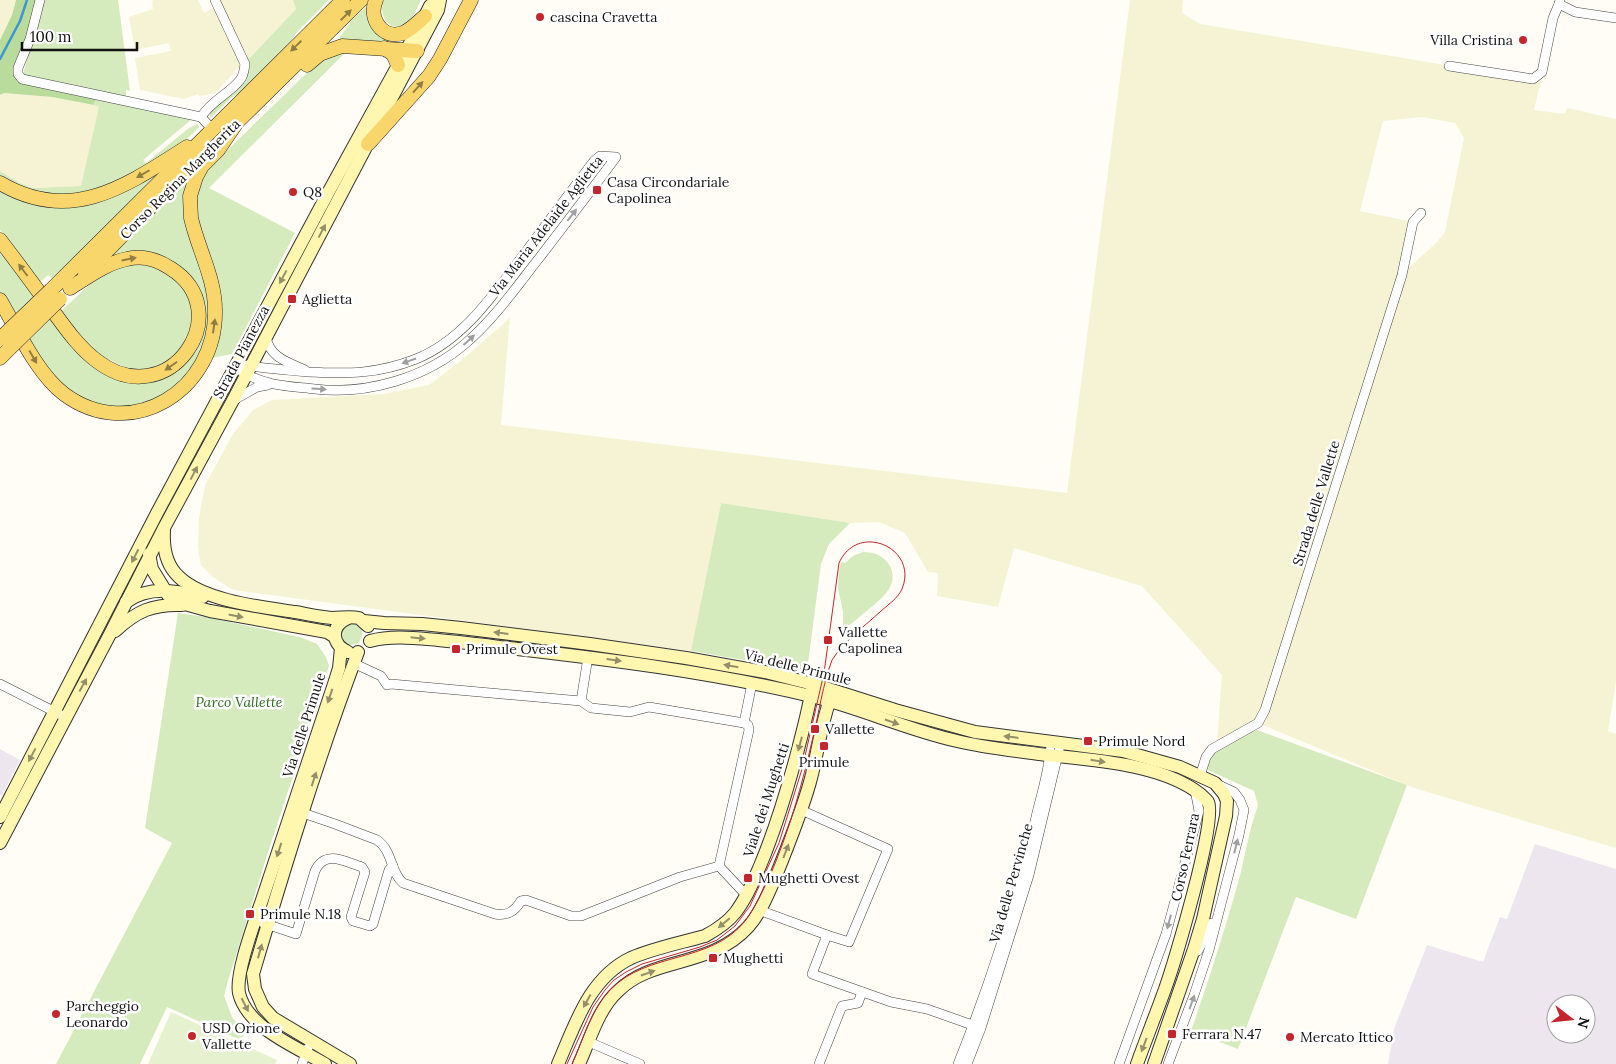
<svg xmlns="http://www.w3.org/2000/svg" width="1616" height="1064" font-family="Lora,serif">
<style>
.industrial{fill:#eee6ef;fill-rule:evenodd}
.farmland{fill:#f6f3d4;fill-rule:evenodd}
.green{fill:#d5ebbd}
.forest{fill:#b9dc9c}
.pitch{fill:#e6f2cf}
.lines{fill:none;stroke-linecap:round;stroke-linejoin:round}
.stream{stroke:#3f96cf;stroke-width:2.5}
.street-casing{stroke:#444;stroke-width:10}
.secondary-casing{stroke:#333;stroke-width:14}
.primary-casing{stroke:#222;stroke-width:15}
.street{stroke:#fff;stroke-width:9}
.secondary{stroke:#fff6b0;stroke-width:12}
.primary{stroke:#f9d66b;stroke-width:14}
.tram{stroke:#c4262e;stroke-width:1}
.primary-bridge-casing{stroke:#222;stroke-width:15;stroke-linecap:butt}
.primary-bridge{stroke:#f9d66b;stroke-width:14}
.oneway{fill:#917d42}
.oneway2{fill:#a0a0a0}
.oneway3{fill:#948f68}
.poi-dot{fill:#c4262e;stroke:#fff;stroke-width:2}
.labels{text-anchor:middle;stroke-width:5;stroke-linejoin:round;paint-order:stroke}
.poi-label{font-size:14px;fill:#111;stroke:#fff;text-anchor:start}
.street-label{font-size:14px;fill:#111;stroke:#fff}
.park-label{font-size:14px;font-style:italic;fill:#2f6b1f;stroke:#fff}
</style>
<rect width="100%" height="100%" fill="#fffdf5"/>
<g class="industrial">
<polygon points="0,749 20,760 2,795 0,795"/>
<path d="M 1535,844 L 1616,869 L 1616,1064 L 1388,1064 L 1394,1029 L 1427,945 L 1483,962 L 1500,917 L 1507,919 ZM 1556,1004 L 1586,1004 L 1586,1034 L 1556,1034 Z"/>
</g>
<g class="farmland">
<polygon points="0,0 16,0 12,15 0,40"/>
<polygon points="154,0 198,0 204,13 215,7 212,0 293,0 296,9 250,59 242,64 215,93 199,96 198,94 184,99 140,90 135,58 171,51 169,43 135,50 129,17 153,9 152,1"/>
<path d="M 1130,0 L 1183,0 L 1182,13 L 1200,24 L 1541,81 L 1534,110 L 1565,114 L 1567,108 L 1616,119 L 1616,682 L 1608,731 L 1616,734 L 1616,848 L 1414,788 L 1258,723 L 1217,743 L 1222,675 L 1142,586 L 1014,548 L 998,607 L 937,596 L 938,573 L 928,572 L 905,533 L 879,522 L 850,523 L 721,503 L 691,651 L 240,591 L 231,589 L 213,577 L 201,565 L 198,548 L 199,518 L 205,485 L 233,434 L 253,410 L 272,400 L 383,394 L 429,385 L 462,360 L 510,318 L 501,425 L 1067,493 ZM 1422,117 L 1455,123 L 1464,138 L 1445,232 L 1436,243 L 1402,274 L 1413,222 L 1360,211 L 1383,121 Z"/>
<polygon points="4,93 52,97 94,105 100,107 81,186 32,188 18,182 0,171 0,95"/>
</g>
<g class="green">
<polygon points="42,0 118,0 130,91 126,90 126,97 23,75"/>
<polygon points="293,0 329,0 297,32 285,50 243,90 231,98 211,118 210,117 210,110 246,77 250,66 232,30 246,55 250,58 296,9"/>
<path d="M 384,0 L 421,0 C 417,8 413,19 406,24 C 390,34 377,14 384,0 Z"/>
<polygon points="367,6 370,7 389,39 389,44 337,41 352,20"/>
<path d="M 336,53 L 345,53 L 209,188 L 295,233 L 232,354 L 212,358 C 218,340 224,320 220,301 C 213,266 191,232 196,195 C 197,188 201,180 204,173 L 315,65 Z"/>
<polygon points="96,97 192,119 143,160 146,163 189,128 197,124 199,127 181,145 136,173 84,195 37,194 0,178 0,171 18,182 32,188 81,186 99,107 94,105"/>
<polygon points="165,167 116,217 52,278 48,275 38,284 0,230 0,188 46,205"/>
<polygon points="192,175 190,181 208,286 210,331 190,374 153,404 102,408 65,391 30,346 0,293 0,246 98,367 166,374 202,321 172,265 103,263"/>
<polygon points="130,262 161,267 185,287 195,314 186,345 161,367 133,371 93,352 60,312 101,274"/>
<polygon points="721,503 850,523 829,544 821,564 807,671 691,651"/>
<path d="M 863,552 C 873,552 882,555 888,563 C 903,584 879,601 864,613 C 857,619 850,625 843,630 L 843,612 L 838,588 L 839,571 L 841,562 L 845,563 L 853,556 Z"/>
<polygon points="178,613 206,617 300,637 317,644 326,657 329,666 269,849 227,984 224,996 232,1017 246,1033 240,1040 167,1007 140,1064 56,1064 172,843 145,828"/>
<path d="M 352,620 L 362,628 C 364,640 357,647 346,645 L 337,628 Z"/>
<path d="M 1257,730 L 1407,785 L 1356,919 L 1296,897 L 1238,1049 L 1191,1031 C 1208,982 1224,933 1238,883 C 1245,857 1249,830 1258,805 L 1254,791 L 1208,770 C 1207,749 1240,735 1257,730 Z"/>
</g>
<polygon class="forest" points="16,0 37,0 26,39 16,60 15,76 96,97 94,105 52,97 4,93 0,95 0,40 12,15"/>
<polygon class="pitch" points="171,1012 277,1060 275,1064 148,1064"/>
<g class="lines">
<polyline class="stream" points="0,59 20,21 27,0"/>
<g class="street-casing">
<g id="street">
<polyline points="40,0 30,39 18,68 18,74 22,79 201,117 213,130"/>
<polyline points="1559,4 1575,12 1616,18"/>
<polyline points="1449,66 1533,79 1542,72 1553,18 1559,4 1560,0"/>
<path d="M 201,117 C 212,100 229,94 240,80 C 244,75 244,70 245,64 L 215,0"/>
<path d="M 266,337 C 270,358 288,362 305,370"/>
<path d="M 237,364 C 261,368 284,370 308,372 C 348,374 378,374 416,359 C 466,339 497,289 528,249 C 550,219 572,190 594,161 L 600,156 L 616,157 C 591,191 565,224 540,257 C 517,286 495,318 466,343 C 426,378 367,395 315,389 C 288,386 266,386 242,372"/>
<polyline points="234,400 257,387 268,385"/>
<polyline points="353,663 381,676 387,685 391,684 581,701 591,708 630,712 649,707 744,723 748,725 749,730 719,866 746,895"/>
<polyline points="0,684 65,717"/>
<polyline points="581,701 588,657"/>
<polyline points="744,723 752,683"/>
<polyline points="1200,776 1206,757 1212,749 1258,723 1265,710 1402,275 1413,222 1421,213"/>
<polyline points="801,810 888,849 849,942 827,935"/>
<path d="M 297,811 L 335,824 L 377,840 C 393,851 390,872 403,883 L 495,914 C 507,916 514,912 521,901 L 526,900 L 571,916 L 581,916 L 680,877 L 719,866"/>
<polyline points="759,910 827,935 812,974 891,1002 927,1009 978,1027"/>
<path d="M 263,923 L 296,934 L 315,871 C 325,849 345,862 362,867 L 365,872 L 351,917 L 353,921 L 370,926 L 373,924 L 389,870 L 393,866"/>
<polyline points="1198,951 1212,923"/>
<polyline points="589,1042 640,1064"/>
<polyline points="302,1064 308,1048"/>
<polyline points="819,1064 842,1006 858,1003 862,992"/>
<path d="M 958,1064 C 990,984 1017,901 1036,817 C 1041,795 1049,772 1050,750"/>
<polyline points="967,1064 981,1028 1029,875 1059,750"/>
<polyline points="1119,1064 1166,934 1199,811 1195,790"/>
<polyline points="1168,1064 1194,995 1209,950 1239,835 1244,810 1240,800 1234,792 1217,784"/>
</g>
</g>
<g class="secondary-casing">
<g id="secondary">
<path d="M 164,531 C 163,548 166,565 179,577 C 204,601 261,607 295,612 C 307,614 320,617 332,618 C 341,618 350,616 359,618 L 368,626"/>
<polyline points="149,554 152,569 168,595 181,603 210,611 327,632 335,637"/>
<path d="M 126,602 C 150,585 176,591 203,597"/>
<polyline points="364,621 384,623 422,624 461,628 590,644 686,658 765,672 813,684 895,710 975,732 1123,751 1180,767 1215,783 1224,794 1227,801 1226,816 1203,919 1194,949 1154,1064"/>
<path d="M 115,631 C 137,611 152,604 182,605"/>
<path d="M 370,641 C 392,635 415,638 438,640 C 459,642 479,644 500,647 C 606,659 712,672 815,697 C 863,709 908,730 957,741 C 986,748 1017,751 1047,755 C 1093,760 1162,764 1200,794 C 1201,795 1207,800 1208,802 C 1218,818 1174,964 1165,989 C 1156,1014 1146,1039 1137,1064"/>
<path d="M 348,652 C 331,644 330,626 348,618"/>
<polyline points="0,817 157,513 328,193 425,16 430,6 436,0"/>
<polyline points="0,843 109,636 165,526 232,402 438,10 440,0"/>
<path d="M 325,1064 C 297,1047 247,1028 239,993 C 235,972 257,916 264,894 C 288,823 311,752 335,681 L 339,668 L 341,648"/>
<path d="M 350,1064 L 273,1018 L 263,1007 L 255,989 L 253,974 C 285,866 318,758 358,652"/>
<path d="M 558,1064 C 575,1025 589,978 631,958 C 654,948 680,943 705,936 C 716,930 727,923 735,913 C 746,899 753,882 760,866 C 775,830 786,794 796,757 C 802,734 808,712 812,689"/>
<path d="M 579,1064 C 590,1040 598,1009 618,991 C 653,956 711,968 748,927 C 760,914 768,894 775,878 C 788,846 801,814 810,782 C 818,753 821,722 832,694"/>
</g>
</g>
<g class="primary-casing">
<g id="primary">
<path d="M 376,0 C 368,18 382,40 403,33 C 412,29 418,22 425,16"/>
<polyline points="384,48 393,54 398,65"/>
<polyline points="307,65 320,54 342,46 417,51"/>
<polyline points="228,131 361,0"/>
<polyline points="368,144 429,76 440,59 471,0"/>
<path d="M 0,183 C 71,225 126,186 187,147"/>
<path d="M 0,240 C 17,262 33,284 50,307 C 64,326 78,347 97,361 C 169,416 240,311 170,268 C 158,260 142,255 127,259 C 106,263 88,277 70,288"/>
<polyline points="85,273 205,152"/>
<polyline points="51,290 343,0"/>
<path d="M 0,300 C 17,329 37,374 64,394 C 131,444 217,390 215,310 C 215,278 198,249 191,218 L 190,196 L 196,177 L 202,166 L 218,150 L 235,125"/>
<polyline points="0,358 10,348"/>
</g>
</g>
<use href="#street" class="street"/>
<use href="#secondary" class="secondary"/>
<use href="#primary" class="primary"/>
<path class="tram" d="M 567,1064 L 593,1007 L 605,990 L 614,980 L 626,972 L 642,964 L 700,947 L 717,940 L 735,926 L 750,906 L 779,843 L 802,769 L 824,673 L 839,563 C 858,521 919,548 902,589 C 898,598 889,604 881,611 C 865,626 844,641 832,660 C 823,684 819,712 813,737 C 802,785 789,832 769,878 C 762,892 755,908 745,921 C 711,964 647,951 610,990 C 591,1010 583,1040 572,1064"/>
<g class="primary-bridge-casing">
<g id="primary-bridge">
<polyline points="0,339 51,290"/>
<polyline points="10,348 60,299"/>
</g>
</g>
<use href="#primary-bridge" class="primary-bridge"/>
</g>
<defs><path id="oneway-solid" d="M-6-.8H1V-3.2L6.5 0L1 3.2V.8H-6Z" transform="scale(1.25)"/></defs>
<g class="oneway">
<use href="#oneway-solid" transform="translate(346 15) rotate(-45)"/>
<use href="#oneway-solid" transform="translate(296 46) rotate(136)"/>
<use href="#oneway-solid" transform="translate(418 87) rotate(-48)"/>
<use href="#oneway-solid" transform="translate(143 174) rotate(150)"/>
<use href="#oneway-solid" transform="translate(129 259) rotate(-11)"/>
<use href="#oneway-solid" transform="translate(23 270) rotate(-127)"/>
<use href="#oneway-solid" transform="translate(214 326) rotate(-82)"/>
<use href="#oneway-solid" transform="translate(33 357) rotate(60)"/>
<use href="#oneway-solid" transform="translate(171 366) rotate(145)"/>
</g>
<g class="oneway2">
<use href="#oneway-solid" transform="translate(572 215) rotate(-52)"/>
<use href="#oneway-solid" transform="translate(469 340) rotate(-42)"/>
<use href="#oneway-solid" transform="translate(409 361) rotate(161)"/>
<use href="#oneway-solid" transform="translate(319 389) rotate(4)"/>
<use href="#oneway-solid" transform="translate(1236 846) rotate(-76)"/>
<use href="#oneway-solid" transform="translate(1169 922) rotate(105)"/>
<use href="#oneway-solid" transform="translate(1192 1002) rotate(-70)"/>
</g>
<g class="oneway3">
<use href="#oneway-solid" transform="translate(322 231) rotate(-62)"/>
<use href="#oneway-solid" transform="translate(283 277) rotate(118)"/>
<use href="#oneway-solid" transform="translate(194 473) rotate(-62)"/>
<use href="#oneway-solid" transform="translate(135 556) rotate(117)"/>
<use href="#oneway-solid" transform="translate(236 616) rotate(11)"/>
<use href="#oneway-solid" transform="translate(501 633) rotate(-173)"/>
<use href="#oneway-solid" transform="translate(418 638) rotate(6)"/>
<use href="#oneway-solid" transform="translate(614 660) rotate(8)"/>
<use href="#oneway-solid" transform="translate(731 666) rotate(-170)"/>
<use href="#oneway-solid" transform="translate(83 685) rotate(-61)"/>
<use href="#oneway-solid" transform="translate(330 696) rotate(109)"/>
<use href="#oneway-solid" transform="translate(892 722) rotate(19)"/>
<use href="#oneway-solid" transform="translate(1011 737) rotate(-173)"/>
<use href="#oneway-solid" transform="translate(800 744) rotate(105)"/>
<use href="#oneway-solid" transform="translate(32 755) rotate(118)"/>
<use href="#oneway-solid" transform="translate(1098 761) rotate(9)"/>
<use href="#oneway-solid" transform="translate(314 779) rotate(-72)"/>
<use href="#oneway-solid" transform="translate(279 850) rotate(108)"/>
<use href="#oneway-solid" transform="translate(786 851) rotate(-69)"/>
<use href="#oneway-solid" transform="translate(724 923) rotate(140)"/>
<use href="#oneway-solid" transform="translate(260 951) rotate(-74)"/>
<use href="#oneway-solid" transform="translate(648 973) rotate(-19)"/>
<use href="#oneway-solid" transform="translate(587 1001) rotate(119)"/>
<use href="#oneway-solid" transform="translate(245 1005) rotate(63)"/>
<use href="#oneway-solid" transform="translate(1144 1045) rotate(111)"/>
</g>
<g class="poi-dot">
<circle cx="540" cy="17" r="5"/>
<circle cx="1523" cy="40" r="5"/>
<rect x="592" y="185" width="10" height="10" rx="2.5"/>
<circle cx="293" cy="192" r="5"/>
<rect x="287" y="294" width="10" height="10" rx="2.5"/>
<rect x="823" y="635" width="10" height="10" rx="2.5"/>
<rect x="451" y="644" width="10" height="10" rx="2.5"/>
<rect x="810" y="724" width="10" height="10" rx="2.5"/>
<rect x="1083" y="736" width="10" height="10" rx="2.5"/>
<rect x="819" y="741" width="10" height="10" rx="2.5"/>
<rect x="743" y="873" width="10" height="10" rx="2.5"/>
<rect x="245" y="909" width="10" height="10" rx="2.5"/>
<rect x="708" y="953" width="10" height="10" rx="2.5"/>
<circle cx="56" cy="1014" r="5"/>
<rect x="1167" y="1029" width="10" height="10" rx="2.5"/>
<circle cx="192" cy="1036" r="5"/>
<circle cx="1290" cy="1037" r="5"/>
</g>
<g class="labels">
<g class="poi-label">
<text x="550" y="22">cascina Cravetta</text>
<text x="1513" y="45" text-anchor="end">Villa Cristina</text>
<text x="607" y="187">Casa Circondariale<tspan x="607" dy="16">Capolinea</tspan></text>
<text x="303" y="197">Q8</text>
<text x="302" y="304">Aglietta</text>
<text x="838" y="637">Vallette<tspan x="838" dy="16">Capolinea</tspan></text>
<text x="466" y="654">Primule Ovest</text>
<text x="825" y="734">Vallette</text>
<text x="1098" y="746">Primule Nord</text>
<text x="824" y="767" text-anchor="middle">Primule</text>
<text x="758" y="883">Mughetti Ovest</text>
<text x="260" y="919">Primule N.18</text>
<text x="723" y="963">Mughetti</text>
<text x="66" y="1011">Parcheggio<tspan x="66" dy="16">Leonardo</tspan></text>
<text x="202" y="1033">USD Orione<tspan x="202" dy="16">Vallette</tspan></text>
<text x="1182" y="1039">Ferrara N.47</text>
<text x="1300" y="1042">Mercato Ittico</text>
</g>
<g class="street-label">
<text transform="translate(180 179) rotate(-45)" y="5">Corso Regina Margherita</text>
<text transform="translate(546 226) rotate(-52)" y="5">Via Maria Adelaide Aglietta</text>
<text transform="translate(241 352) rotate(-62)" y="5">Strada Pianezza</text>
<text transform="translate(1316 503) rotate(-73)" y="5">Strada delle Vallette</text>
<text transform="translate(798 667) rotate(14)" y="5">Via delle Primule</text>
<text transform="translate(304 725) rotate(-72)" y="5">Via delle Primule</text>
<text transform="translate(766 800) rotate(-72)" y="5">Viale dei Mughetti</text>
<text transform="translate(1185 857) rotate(-78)" y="5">Corso Ferrara</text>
<text transform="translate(1011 883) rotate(-74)" y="5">Via delle Pervinche</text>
</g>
<g class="park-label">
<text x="239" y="707">Parco Vallette</text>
</g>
</g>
<g transform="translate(1571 1019) rotate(106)"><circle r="24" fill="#ffffff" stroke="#a0a0a0"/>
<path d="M0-4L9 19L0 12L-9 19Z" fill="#c4262e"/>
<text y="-8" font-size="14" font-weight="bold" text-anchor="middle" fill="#111111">N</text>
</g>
<path d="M22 42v8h115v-8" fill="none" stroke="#111111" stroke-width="2.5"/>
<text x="30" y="42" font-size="15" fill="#111111" stroke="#ffffff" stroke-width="4" paint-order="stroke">100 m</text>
</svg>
